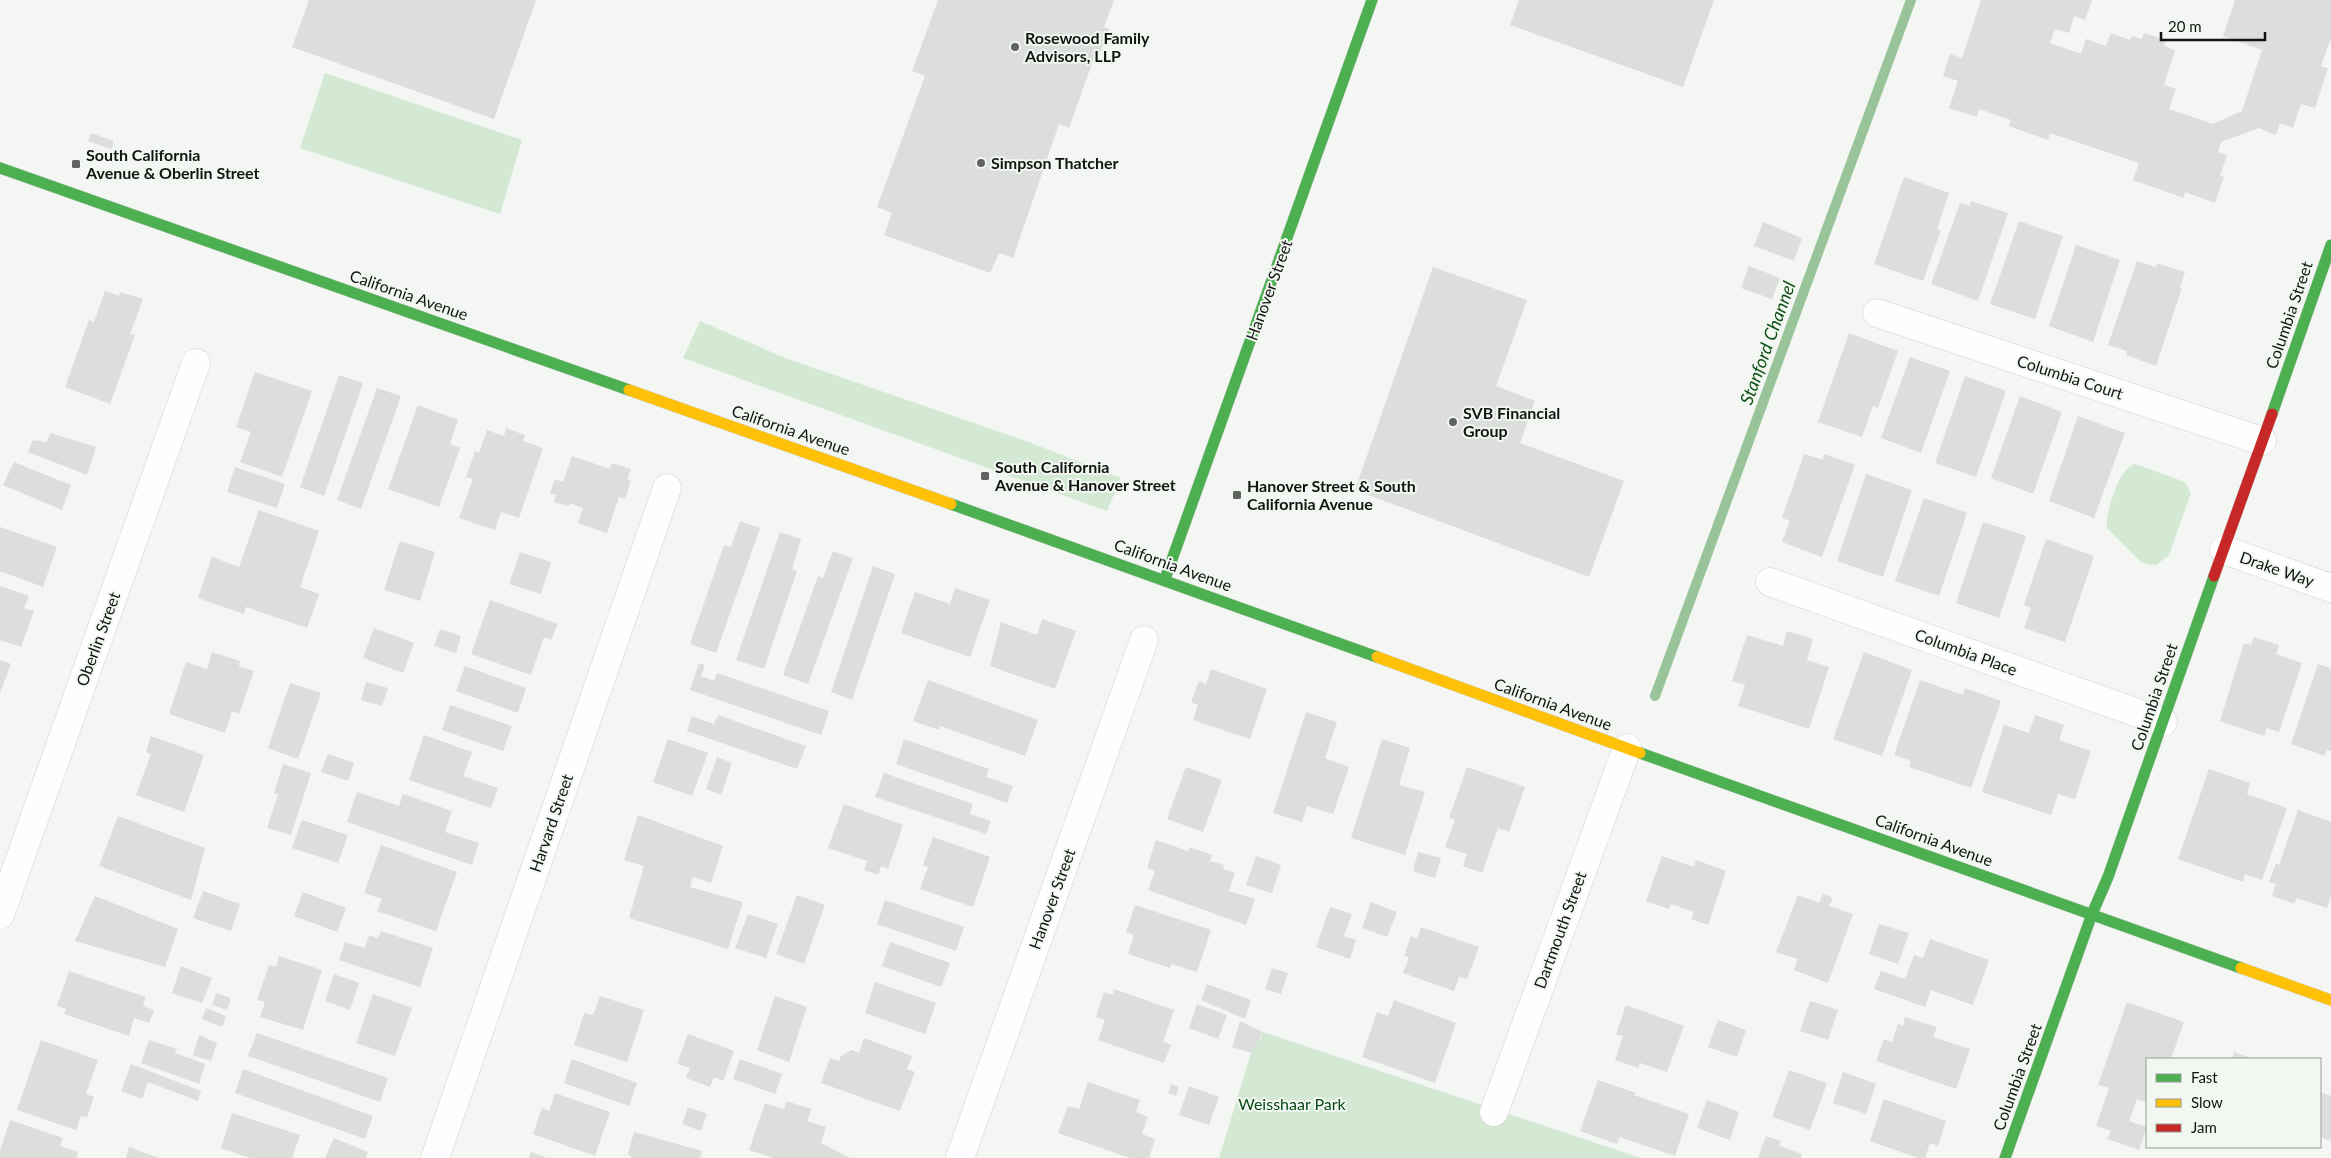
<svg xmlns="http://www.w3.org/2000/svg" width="2331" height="1158" font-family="Lato,sans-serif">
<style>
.green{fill:#d3e9d3}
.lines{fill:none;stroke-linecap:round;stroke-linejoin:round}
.stream{stroke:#99c49a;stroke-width:10}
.building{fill:#dcdedc}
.street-casing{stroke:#d0d2d0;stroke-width:29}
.fast-casing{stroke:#d0d2d0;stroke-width:12}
.slow-casing{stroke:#d0d2d0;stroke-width:12}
.jam-casing{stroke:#d0d2d0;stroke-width:12}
.street{stroke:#fdfefd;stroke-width:28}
.fast{stroke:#4caf50;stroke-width:11}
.slow{stroke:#ffc107;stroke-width:11}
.jam{stroke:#c62828;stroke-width:11}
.poi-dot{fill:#616361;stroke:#f2f7f2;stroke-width:2}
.labels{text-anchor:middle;stroke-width:4;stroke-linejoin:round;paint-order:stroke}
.poi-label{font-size:16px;font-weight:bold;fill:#121412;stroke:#f2f7f2;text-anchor:start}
.street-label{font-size:16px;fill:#121412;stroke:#f2f7f2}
.park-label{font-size:16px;fill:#064a11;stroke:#f2f7f2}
.water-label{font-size:18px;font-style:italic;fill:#0f5017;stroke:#f2f7f2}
</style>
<rect width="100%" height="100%" fill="#f3f6f3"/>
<g class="green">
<polygon points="325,73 522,140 500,214 300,148"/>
<polygon points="700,321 785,358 1026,441 1121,478 1107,511 683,358"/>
<path d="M 2135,464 L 2185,482 L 2191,493 L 2169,555 L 2156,565 L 2150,565 L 2141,562 L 2107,528 C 2105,513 2119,467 2135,464 Z"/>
<polygon points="1263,1032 1641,1158 1219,1158 1256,1037 1261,1039"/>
</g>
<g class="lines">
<polyline class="stream" points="1655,696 1911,0"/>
</g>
<g class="building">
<polygon points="309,0 536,0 494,119 292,47"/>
<polygon points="938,0 1114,0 1104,27 1109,29 1098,59 1094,58 1069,128 1059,124 1013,258 999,253 990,273 884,235 892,213 877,207 925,76 912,71"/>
<polygon points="1519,0 1714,0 1683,87 1510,25"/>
<polygon points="1981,0 2092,0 2085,20 2074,16 2069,33 2055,29 2050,43 2081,54 2086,39 2106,46 2111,33 2130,40 2132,36 2142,39 2144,33 2166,40 2164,46 2175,50 2164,85 2176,89 2169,109 2213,124 2242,111 2262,50 2223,36 2235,0 2331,0 2331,38 2321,66 2328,68 2315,108 2301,104 2293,128 2280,123 2276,135 2259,128 2221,142 2218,152 2227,155 2220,176 2224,177 2215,203 2185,192 2184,198 2133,180 2139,163 2050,133 2048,140 2009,126 2011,120 1979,109 1977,117 1949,108 1958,81 1943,76 1950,54 1962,58"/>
<polygon points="91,133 114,141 111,149 88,141"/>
<polygon points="1904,177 1949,193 1937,229 1941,230 1923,281 1874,264"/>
<polygon points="1971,201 2008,213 1978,301 1931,284 1960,203 1969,206"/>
<polygon points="2019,221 2063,236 2035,319 1990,304"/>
<polygon points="1763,222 1802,238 1794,261 1754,246"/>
<polygon points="2076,245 2120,260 2093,342 2049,326"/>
<polygon points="2137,261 2156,267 2157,263 2185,272 2180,287 2182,288 2156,366 2126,355 2127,351 2108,345"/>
<polygon points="1749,266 1780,278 1772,299 1741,288"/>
<polygon points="1433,267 1527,300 1496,386 1535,401 1520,443 1624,481 1589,577 1355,490"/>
<polygon points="105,291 119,296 120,292 143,299 130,334 135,335 110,404 65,387 89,320 94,322"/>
<polygon points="1849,333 1898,351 1878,408 1873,406 1862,437 1818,422"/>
<polygon points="1910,357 1950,371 1921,453 1881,438"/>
<polygon points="255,372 312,391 282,477 240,462 251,432 236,427"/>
<polygon points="339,375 363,383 324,496 300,487"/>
<polygon points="1965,376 2006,391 1976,477 1935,463"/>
<polygon points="377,388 401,396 361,509 337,500"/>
<polygon points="2020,396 2062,412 2033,494 1991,478"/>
<polygon points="418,405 458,420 450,444 460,448 439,507 388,489"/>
<polygon points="2078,416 2125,433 2094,518 2049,501"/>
<polygon points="506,428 525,435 523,441 543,448 519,518 501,512 495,530 459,518 473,479 466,477 475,451 479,453 487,430 504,436"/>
<polygon points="51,433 96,447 87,475 28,452 33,440 46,442"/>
<polygon points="1804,454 1823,460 1824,454 1855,465 1822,557 1782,542 1790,521 1782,518"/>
<polygon points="572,456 610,469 612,463 631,469 627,480 631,481 625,499 619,497 607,533 578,523 583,508 570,503 569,506 554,502 556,495 550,493 555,479 563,482"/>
<polygon points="14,462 71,485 62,510 3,485"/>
<polygon points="235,467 285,484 277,508 227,492"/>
<polygon points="1866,474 1912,490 1883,577 1837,561"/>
<polygon points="1924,498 1967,513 1939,596 1895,581"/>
<polygon points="259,510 319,531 300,587 319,594 307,628 246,607 244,614 198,598 212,557 239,567"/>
<polygon points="740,521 760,528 716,653 690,644 724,545 731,547"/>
<polygon points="1983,522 2026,536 1999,618 1956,603"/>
<polygon points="0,527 57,547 43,587 0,571"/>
<polygon points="780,532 801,539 792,569 797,571 764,669 736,660"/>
<polygon points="2046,539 2094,556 2065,642 2024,628 2031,608 2024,605"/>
<polygon points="400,541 435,552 420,601 384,590"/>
<polygon points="833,551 853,558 808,684 783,675 818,576 823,578"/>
<polygon points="520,552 551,562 541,594 509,584"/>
<polygon points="873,566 895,574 852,700 831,692"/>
<polygon points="0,586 29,596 24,608 34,611 21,647 0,640"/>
<polygon points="955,588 990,600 970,657 901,633 915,592 950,604"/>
<polygon points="490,600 558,624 551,640 544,637 531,675 471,654"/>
<polygon points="1042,619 1076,631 1055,689 990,666 1001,622 1037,635"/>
<polygon points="374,628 414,643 403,673 363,658"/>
<polygon points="440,629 461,636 456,653 434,646"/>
<polygon points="1787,631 1813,639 1807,660 1829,667 1809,729 1738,706 1745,685 1732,681 1747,635 1783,646"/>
<polygon points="2254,637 2279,645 2276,654 2302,663 2279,732 2267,728 2264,736 2220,721 2244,643 2251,645"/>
<polygon points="212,652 240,661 239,666 254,671 239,714 232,711 225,733 169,714 186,662 207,669"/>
<polygon points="1864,652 1912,670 1882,756 1833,739"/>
<polygon points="0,660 11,664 0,693"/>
<polygon points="699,663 705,665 701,676 714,681 717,673 829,711 821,735 690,690"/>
<polygon points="2318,664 2331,668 2331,751 2327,750 2324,756 2291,744"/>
<polygon points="465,666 526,688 518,713 456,691"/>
<polygon points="1211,669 1267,689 1250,739 1193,720 1198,705 1191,702 1199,681 1206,684"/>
<polygon points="928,680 1038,720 1025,756 940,726 939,730 913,721"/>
<polygon points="1920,680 1963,695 1965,688 2001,701 1971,788 1909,767 1911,761 1894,755"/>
<polygon points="366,682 388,688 382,706 361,700"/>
<polygon points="290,683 321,693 298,759 268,748"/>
<polygon points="450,705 512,726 503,751 442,730"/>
<polygon points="1306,712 1337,722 1325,758 1349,767 1333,814 1307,806 1302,822 1273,813"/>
<polygon points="718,715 806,746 797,769 687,731 692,716 714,724"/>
<polygon points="2035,715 2064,725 2059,740 2091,751 2075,799 2058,794 2051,815 1982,792 2004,725 2029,733"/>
<polygon points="424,735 472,752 463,776 498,788 491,808 409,780"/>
<polygon points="151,736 204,755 184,812 136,795 151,754 146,752"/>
<polygon points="668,739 708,753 692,796 653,782"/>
<polygon points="904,739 989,769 986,777 1013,786 1007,803 896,764"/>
<polygon points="1382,739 1410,748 1399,785 1425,792 1405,855 1351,838"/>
<polygon points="328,754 354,763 348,781 321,772"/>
<polygon points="717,757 732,763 721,795 706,789"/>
<polygon points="283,764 311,773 291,835 267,828 278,794 274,793"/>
<polygon points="1186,767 1222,780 1203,832 1167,819"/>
<polygon points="1467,767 1525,787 1509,832 1498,828 1482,873 1463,866 1467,854 1445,847 1455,820 1449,818"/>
<polygon points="2209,769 2250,783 2247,794 2287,808 2262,880 2245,874 2243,882 2178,859"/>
<polygon points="884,773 973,804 970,814 991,821 986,834 875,797"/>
<polygon points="357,792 399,806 403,794 452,811 445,832 479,843 472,865 347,822"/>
<polygon points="844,804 903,825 888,869 881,866 878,875 864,870 867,861 828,848"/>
<polygon points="2298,810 2331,822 2331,896 2327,908 2297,898 2294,904 2272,896 2276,884 2269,882 2276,863 2279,865"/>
<polygon points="638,815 723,846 711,883 693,877 690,887 743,902 728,949 629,918 644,866 624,860"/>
<polygon points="118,816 205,848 191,900 99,866"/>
<polygon points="302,820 348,835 338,863 292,848"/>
<polygon points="933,837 990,857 973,907 920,889 928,867 923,865"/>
<polygon points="1156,840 1188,851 1189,847 1212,855 1210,861 1224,865 1223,869 1235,873 1229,891 1255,899 1246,925 1148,890 1155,871 1147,868"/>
<polygon points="381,845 457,872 436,931 377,911 382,899 364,893"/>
<polygon points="1418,852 1441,858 1435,878 1413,871"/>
<polygon points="1256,856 1281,865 1272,893 1246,885"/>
<polygon points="1662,856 1694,867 1696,860 1726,871 1708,925 1691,919 1694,912 1671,904 1669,909 1646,901"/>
<polygon points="203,891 240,904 231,931 193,918"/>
<polygon points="303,892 346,908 337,932 294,916"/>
<polygon points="1823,894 1833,898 1829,906 1853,914 1828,983 1794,970 1798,959 1776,952 1798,895 1819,903"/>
<polygon points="797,895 825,905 804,964 776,954"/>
<polygon points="95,896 178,929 165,967 75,941"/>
<polygon points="885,900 964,927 956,951 877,924"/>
<polygon points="1371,902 1397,912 1387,937 1362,928"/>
<polygon points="1135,905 1211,930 1197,972 1171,964 1170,968 1128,954 1134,935 1126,932"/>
<polygon points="1330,907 1352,914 1344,936 1356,940 1350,959 1316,947"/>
<polygon points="748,914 778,924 766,958 735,948"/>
<polygon points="1879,924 1909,933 1898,964 1869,954"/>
<polygon points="1421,927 1479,947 1467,979 1459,977 1454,991 1403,973 1409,957 1404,956 1411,936 1417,939"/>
<polygon points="381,931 433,948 420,987 339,960 345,942 365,948 369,935 378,938"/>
<polygon points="1930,939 1989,960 1973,1005 1931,990 1925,1007 1874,989 1881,971 1905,979 1914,955 1923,958"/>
<polygon points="890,942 950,963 941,987 882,966"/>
<polygon points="279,956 322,970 303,1030 260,1017 265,1002 257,1000 269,965 276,967"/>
<polygon points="181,966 212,978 202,1003 172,993"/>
<polygon points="1272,968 1288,973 1281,994 1265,989"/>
<polygon points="69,971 146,997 143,1006 154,1010 149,1023 134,1018 129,1036 64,1014 66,1009 57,1006"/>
<polygon points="334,974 359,983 350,1010 325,1001"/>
<polygon points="875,982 936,1003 925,1034 865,1013"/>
<polygon points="1207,984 1251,1000 1245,1019 1201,1000"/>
<polygon points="1114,989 1174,1010 1163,1042 1171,1045 1164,1063 1098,1040 1105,1020 1096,1017 1104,992 1113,995"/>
<polygon points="216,993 231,998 227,1010 212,1005"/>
<polygon points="373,994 412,1008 395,1056 356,1043"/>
<polygon points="600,996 644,1010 627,1062 574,1045 584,1013 593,1015"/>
<polygon points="775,996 807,1007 789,1062 757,1050"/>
<polygon points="1394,1000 1456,1023 1435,1083 1362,1057 1377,1012 1388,1016"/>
<polygon points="1810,1001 1838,1010 1828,1040 1800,1031"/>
<polygon points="2127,1002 2184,1022 2171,1059 2147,1059 2147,1103 2137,1099 2129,1121 2147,1127 2139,1150 2107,1139 2111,1131 2096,1126 2109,1088 2098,1085"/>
<polygon points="1197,1004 1227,1015 1218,1039 1189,1028"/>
<polygon points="1626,1005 1684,1026 1667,1072 1640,1063 1638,1068 1615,1060 1623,1036 1616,1034"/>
<polygon points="206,1008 226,1016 222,1027 202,1019"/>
<polygon points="1905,1017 1937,1027 1933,1037 1970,1049 1956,1089 1876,1061 1884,1039 1892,1042 1898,1024 1903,1026"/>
<polygon points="1718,1020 1746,1030 1737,1057 1708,1047"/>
<polygon points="1240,1021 1263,1032 1252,1053 1232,1047"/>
<polygon points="257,1033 388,1078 380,1102 248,1056"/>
<polygon points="688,1034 734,1051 723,1081 714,1077 710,1087 686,1078 690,1068 677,1064"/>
<polygon points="199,1035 217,1043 211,1061 193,1055"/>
<polygon points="864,1038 912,1056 907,1069 915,1072 900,1111 821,1083 830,1058 839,1061 841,1056 852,1050 859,1053"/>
<polygon points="41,1040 98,1060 86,1094 94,1097 87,1117 81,1116 76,1130 17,1110"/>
<polygon points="149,1040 177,1049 175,1053 205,1064 199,1084 141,1063"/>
<polygon points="2234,1052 2254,1059 2232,1059"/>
<polygon points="572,1059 637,1083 629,1106 564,1083"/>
<polygon points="740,1059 782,1074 775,1094 733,1079"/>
<polygon points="131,1064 201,1091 198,1101 148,1082 142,1099 121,1091"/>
<polygon points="243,1069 373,1116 365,1139 235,1093"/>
<polygon points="1789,1070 1827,1083 1810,1130 1772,1117"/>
<polygon points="1843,1072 1876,1084 1866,1114 1833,1103"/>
<polygon points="1598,1080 1636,1093 1634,1095 1689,1114 1675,1156 1620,1137 1617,1144 1580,1131"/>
<polygon points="1088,1082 1140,1100 1136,1112 1148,1117 1142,1134 1155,1139 1149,1158 1130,1158 1058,1133 1068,1106 1079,1109"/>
<polygon points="1171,1084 1179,1087 1176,1096 1168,1093"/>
<polygon points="1189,1086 1219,1097 1209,1125 1179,1115"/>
<polygon points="2320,1092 2331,1096 2331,1141 2320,1137"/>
<polygon points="555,1093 610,1112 595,1156 533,1134 542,1108 549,1111"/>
<polygon points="1884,1099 1946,1121 1938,1146 1930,1143 1925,1158 1918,1158 1870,1141"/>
<polygon points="1707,1100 1739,1112 1730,1140 1697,1128"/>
<polygon points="786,1101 812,1109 807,1121 826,1127 821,1143 850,1158 773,1158 749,1150 765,1103 784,1109"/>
<polygon points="688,1107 707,1114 701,1131 682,1124"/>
<polygon points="232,1113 300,1135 292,1158 250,1158 221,1148"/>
<polygon points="10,1120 63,1138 60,1146 78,1152 76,1158 0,1158 0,1151"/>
<polygon points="634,1132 702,1151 700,1158 632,1158 628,1154"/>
<polygon points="1766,1136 1781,1141 1779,1146 1802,1154 1801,1158 1758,1158"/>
<polygon points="334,1138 368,1152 366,1158 325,1158"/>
<polygon points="129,1147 159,1158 126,1158"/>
<polygon points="531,1152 547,1158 529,1158"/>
</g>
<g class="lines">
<g class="street-casing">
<g id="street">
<polyline points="1877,313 2262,441"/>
<polyline points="2224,550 2331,588"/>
<polyline points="1770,582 2163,722"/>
<polyline points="0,915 196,363"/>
<polyline points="1494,1112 1627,748"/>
<polyline points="435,1158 667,488"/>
<polyline points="960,1158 1144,640"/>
</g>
</g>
<g class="fast-casing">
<g id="fast">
<polyline points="0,168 629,390"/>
<polyline points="2272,414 2331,245"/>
<polyline points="951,504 1377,657"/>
<polyline points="1165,579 1372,0"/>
<polyline points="1640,753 2241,968"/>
<polyline points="2005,1158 2092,914 2108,877 2214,576"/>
</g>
</g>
<g class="slow-casing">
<g id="slow">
<polyline points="629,390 951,504"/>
<polyline points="1377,657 1640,753"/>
<polyline points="2241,968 2331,1000"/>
</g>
</g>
<g class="jam-casing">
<polyline id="jam" points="2214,576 2272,414"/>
</g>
<use href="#street" class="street"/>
<use href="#fast" class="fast"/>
<use href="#slow" class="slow"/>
<use href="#jam" class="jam"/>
</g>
<g class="poi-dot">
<circle cx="1015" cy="47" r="5"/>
<circle cx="981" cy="163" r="5"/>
<rect x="71" y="159" width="10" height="10" rx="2.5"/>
<circle cx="1453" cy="422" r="5"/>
<rect x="980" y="471" width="10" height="10" rx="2.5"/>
<rect x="1232" y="490" width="10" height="10" rx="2.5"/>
</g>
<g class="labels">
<g class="poi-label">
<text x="1025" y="44">Rosewood Family<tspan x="1025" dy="18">Advisors, LLP</tspan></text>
<text x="86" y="161">South California<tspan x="86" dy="18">Avenue &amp; Oberlin Street</tspan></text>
<text x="991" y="169">Simpson Thatcher</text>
<text x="1463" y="419">SVB Financial<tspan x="1463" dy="18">Group</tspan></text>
<text x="995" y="473">South California<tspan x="995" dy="18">Avenue &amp; Hanover Street</tspan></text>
<text x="1247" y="492">Hanover Street &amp; South<tspan x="1247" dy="18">California Avenue</tspan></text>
</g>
<g class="street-label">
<text transform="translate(1269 290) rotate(-70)" y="6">Hanover Street</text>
<text transform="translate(409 295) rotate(19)" y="6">California Avenue</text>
<text transform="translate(2289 315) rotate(-71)" y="6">Columbia Street</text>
<text transform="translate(2070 377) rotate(18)" y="6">Columbia Court</text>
<text transform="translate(791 430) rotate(19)" y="6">California Avenue</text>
<text transform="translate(1173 565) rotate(20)" y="6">California Avenue</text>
<text transform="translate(2277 569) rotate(19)" y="6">Drake Way</text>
<text transform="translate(98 639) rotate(-70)" y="6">Oberlin Street</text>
<text transform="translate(1966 652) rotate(20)" y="6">Columbia Place</text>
<text transform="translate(2154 697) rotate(-71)" y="6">Columbia Street</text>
<text transform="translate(1553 704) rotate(20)" y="6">California Avenue</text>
<text transform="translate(551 823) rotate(-71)" y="6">Harvard Street</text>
<text transform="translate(1934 840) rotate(20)" y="6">California Avenue</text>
<text transform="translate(1052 899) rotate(-70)" y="6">Hanover Street</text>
<text transform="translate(1560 930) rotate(-70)" y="6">Dartmouth Street</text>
<text transform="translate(2017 1077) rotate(-70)" y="6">Columbia Street</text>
</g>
<g class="park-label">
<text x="1292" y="1110">Weisshaar Park</text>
</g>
<g class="water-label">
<text transform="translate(1768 343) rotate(-70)" y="6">Stanford Channel</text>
</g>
</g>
<rect x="2146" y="1058" width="175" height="90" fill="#f2f7f2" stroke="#989c98"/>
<rect x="2156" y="1074" width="25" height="8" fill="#4caf50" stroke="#989c98"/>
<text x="2191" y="1083" font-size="15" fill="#121412">Fast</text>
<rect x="2156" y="1099" width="25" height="8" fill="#ffc107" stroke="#989c98"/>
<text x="2191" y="1108" font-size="15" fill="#121412">Slow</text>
<rect x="2156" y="1124" width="25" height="8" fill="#c62828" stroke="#989c98"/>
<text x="2191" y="1133" font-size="15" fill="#121412">Jam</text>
<path d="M2161 32v8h104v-8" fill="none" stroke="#121412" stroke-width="2.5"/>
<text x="2168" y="32" font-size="15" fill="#121412" stroke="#f2f7f2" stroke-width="4" paint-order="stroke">20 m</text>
</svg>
